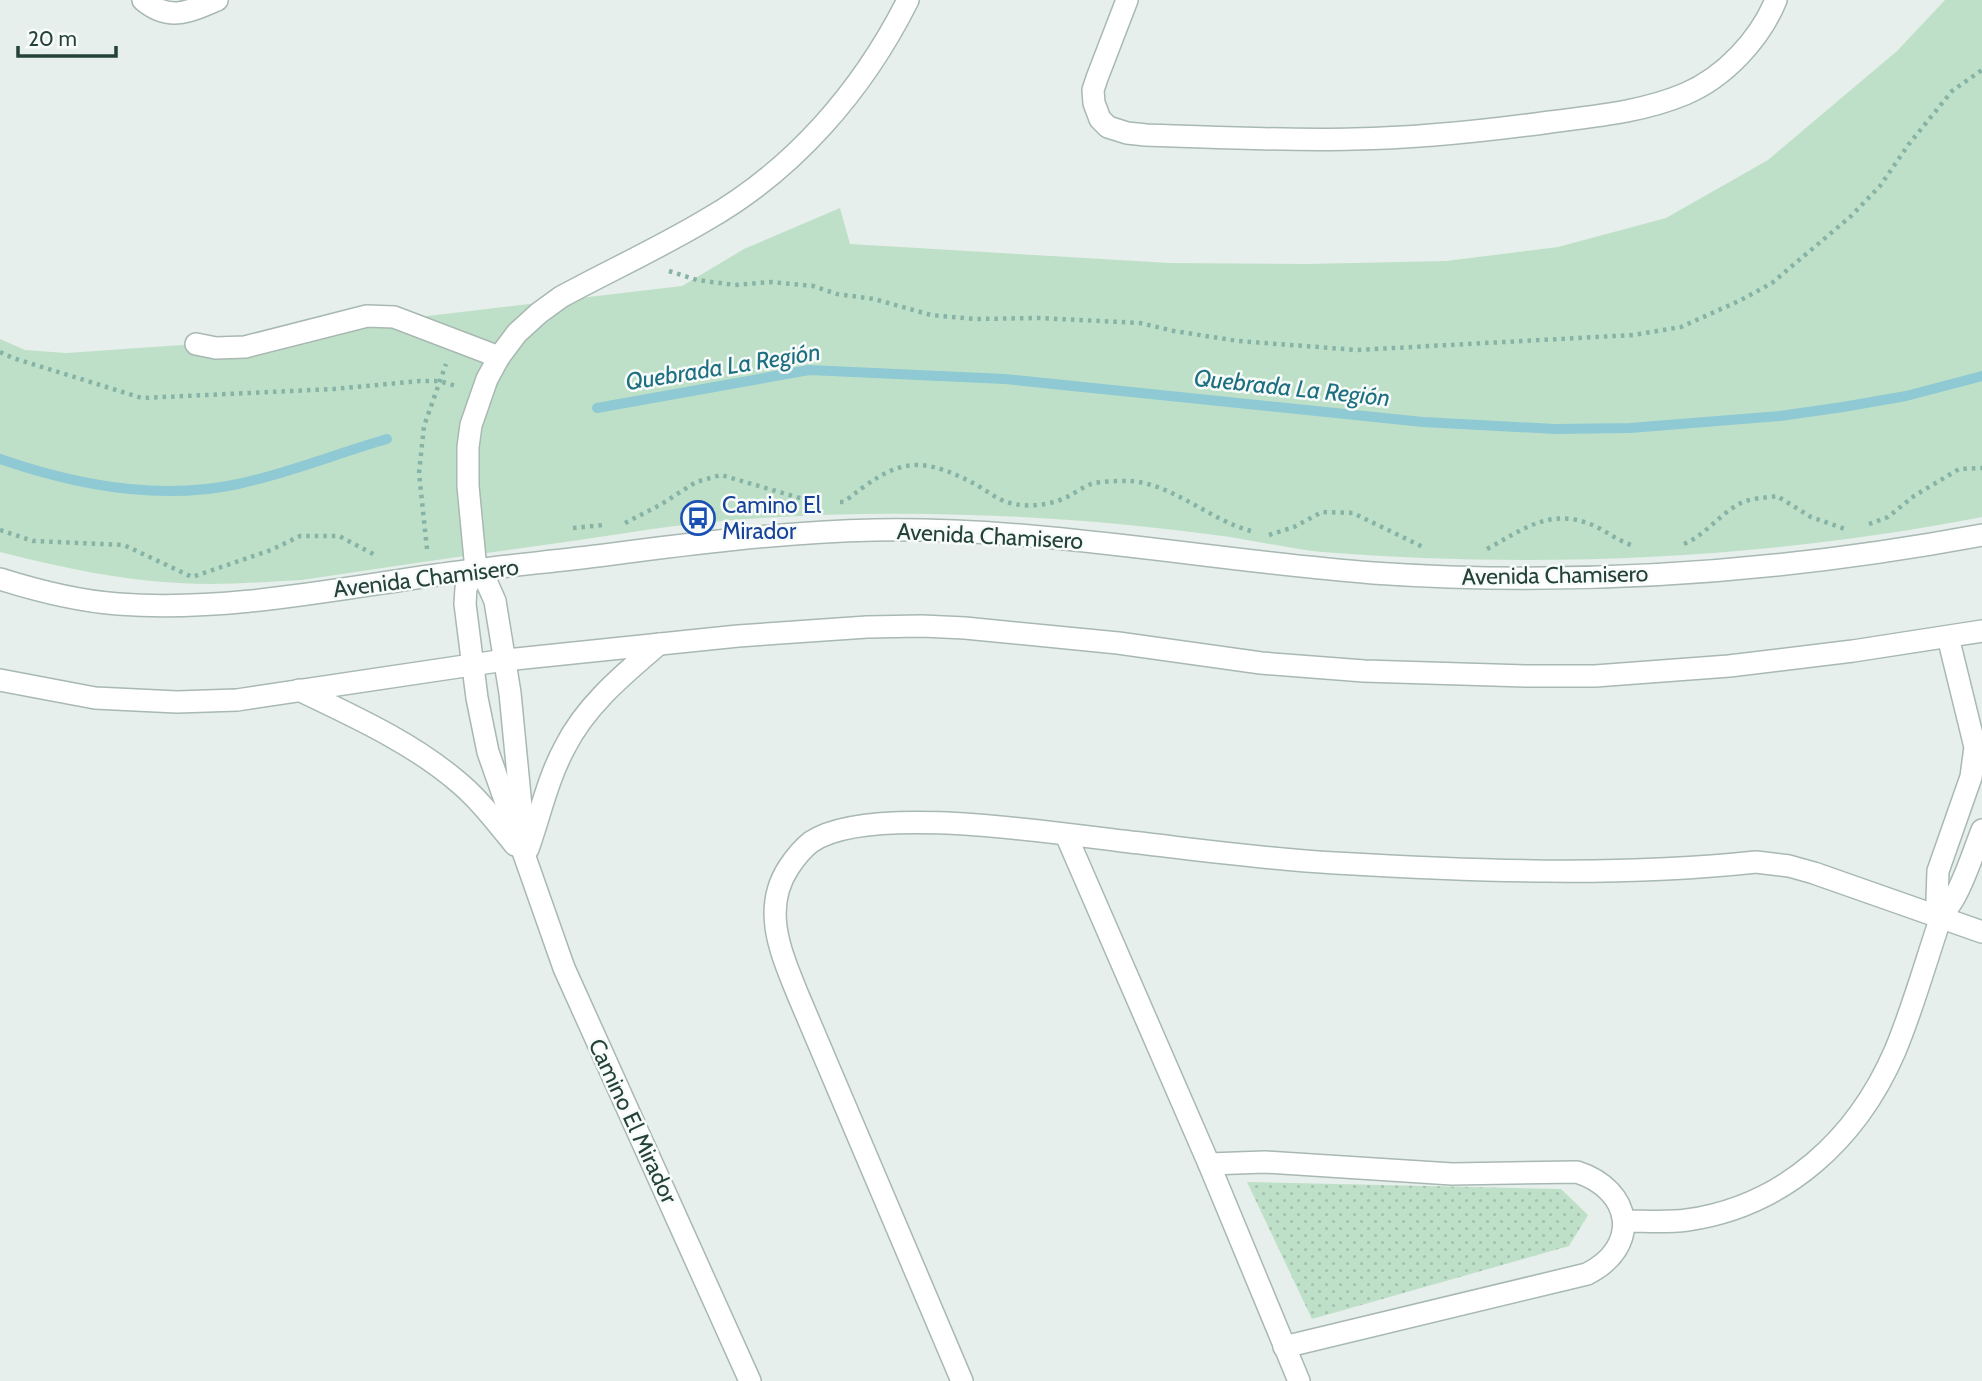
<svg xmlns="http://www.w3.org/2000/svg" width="1982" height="1381" font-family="Cabin,sans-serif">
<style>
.grass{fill:url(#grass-dots)}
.park{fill:#bfe0c8}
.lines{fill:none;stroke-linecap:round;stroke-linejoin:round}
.stream{stroke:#8ec9d4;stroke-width:10}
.minor-casing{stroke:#a8b8b2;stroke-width:24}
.path{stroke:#86b3a5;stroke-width:4.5;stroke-dasharray:3.5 5;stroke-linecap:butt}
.minor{stroke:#fff;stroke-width:21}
.labels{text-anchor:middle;stroke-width:5;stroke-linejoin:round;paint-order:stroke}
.transit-label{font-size:23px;fill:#164399;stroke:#f7fbf9;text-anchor:start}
.street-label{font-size:23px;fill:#24423a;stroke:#f7fbf9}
.water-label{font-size:24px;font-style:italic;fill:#1c6f80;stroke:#f7fbf9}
</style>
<defs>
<pattern id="grass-dots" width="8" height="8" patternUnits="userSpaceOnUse" patternTransform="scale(1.75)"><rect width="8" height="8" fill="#bfe0c8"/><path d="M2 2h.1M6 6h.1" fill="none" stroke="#a4c1ad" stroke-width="1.8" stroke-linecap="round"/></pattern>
</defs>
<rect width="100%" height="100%" fill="#e6efeb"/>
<polygon class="grass" points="1247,1182 1561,1189 1588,1215 1569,1246 1312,1319"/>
<path class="park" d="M 1945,0 L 1982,0 L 1982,517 C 1767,559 1541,569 1322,552 C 1292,549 1261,542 1230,537 C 1143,525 1056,517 968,515 C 886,512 803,514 722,521 C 660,526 598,538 537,546 C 458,557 380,568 302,580 C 261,582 220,586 179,583 C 118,580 59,567 0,552 L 0,339 L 25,350 L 66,353 L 182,345 L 682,286 L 744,249 L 840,208 L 850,244 L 1169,263 L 1307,264 L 1446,261 L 1558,247 L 1666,218 L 1768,160 L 1897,51 Z"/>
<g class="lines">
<g class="stream">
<polyline points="597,408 809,370 1005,379 1423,422 1555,429 1630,428 1780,416 1843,407 1906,396 1982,376"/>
<path d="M 0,459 C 75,485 160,501 238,484 C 289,473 338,453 387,439"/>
</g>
<g class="minor-casing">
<g id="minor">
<path d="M 143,0 C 169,22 189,12 217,0"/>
<path d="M 1127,0 L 1097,78 L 1093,90 L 1094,103 L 1100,119 L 1108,127 L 1127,133 L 1146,135 C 1215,137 1284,141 1354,139 C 1419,138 1485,131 1550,122 C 1596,116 1642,112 1685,94 C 1725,77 1760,39 1776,0"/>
<polyline points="196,344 216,348 245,347 367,316 394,317 499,357"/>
<polyline points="476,570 487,583 495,601 510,693 523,827"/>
<path d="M 0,579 C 38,591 77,601 118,604 C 224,612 331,590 436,575 C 492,567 549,562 605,555 C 695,543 784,532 875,530 C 1043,527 1206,560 1373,573 C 1576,587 1783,572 1982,535"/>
<polyline points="0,680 95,698 177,702 237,700 505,660 738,636 867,627 922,626 965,628 1118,643 1261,663 1364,671 1526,676 1595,676 1729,666 1853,651 1982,631"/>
<path d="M 299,690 C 353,716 411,742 457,781 C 479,799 497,823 515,845"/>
<polyline points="1066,835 1209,1164 1299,1381"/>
<path d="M 528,849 C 540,815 548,778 565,747 C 586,705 624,674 659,644"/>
<polyline points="1941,917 1937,899 1938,871 1971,777 1975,747 1948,637"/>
<path d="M 1209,1164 L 1265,1162 L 1452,1174 L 1577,1172 C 1633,1190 1641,1247 1587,1274 L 1284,1347"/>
<path d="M 1624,1221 C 1645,1221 1666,1223 1687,1220 C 1785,1206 1857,1139 1895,1051 C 1913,1008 1925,964 1940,920 C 1943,912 1950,906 1954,898 C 1966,877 1973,853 1982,830"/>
<path d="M 750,1381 L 564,968 L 488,752 L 477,698 L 465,604 L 466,588 L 476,570 L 468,486 L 468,447 L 471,425 L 487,379 L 499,357 L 517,333 L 539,313 L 561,297 C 609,271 659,248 706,220 C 794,170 863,90 908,0"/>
<path d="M 962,1381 L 798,995 C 781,953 761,909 789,867 C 795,858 802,849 811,842 C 868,803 1052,833 1122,841 C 1193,849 1263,859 1335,863 C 1474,871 1617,877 1756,862 L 1789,866 L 1814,873 L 1982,932"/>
</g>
</g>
<g class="path">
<polyline points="669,271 697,280 735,285 771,282 813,286 837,294 874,299 931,315 974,319 1038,318 1140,323 1174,331 1238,341 1357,350 1633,335 1681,327 1741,300 1772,283 1850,217 1880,186 1909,144 1952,91 1982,70"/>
<polyline points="0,352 13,358 142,398 334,389 420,381 439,381 456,386"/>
<path d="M 840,502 L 844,502 C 893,463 914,452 973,483 C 985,489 997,500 1010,503 C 1029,508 1050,505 1067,497 C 1075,493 1083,487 1091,484 C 1101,481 1117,481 1128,481 C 1171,482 1209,520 1251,531"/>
<polyline points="625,523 660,505 696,482 721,475 817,503"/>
<polyline points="1869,524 1888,517 1914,496 1959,469 1982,468"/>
<polyline points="573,528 603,525"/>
<polyline points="0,530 33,541 124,545 192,577 271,550 300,536 339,536 377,556"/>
<polyline points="1269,535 1294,527 1322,512 1353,513 1423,547"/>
<path d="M 1684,544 C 1704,536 1719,515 1739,504 C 1749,498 1765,498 1777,496 L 1811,517 L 1845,529"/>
<polyline points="427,549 419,473 424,426 446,364"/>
<path d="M 1487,549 C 1522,530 1549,508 1590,524 C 1606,530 1618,542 1635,546"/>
</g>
<use href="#minor" class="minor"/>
</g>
<defs>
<g id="bus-ring" transform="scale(1.75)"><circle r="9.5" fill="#f7fbf9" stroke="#1a4fb4" stroke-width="1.5"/><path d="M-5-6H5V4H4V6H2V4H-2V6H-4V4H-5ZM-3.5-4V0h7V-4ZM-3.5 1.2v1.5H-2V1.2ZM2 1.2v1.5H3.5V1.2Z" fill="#1a4fb4"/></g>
</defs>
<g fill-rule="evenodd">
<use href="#bus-ring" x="698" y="518"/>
</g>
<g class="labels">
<g class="transit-label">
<text x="722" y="513">Camino El<tspan x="722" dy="26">Mirador</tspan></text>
</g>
<g class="street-label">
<text transform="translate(990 536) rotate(3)" y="8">Avenida Chamisero</text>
<text transform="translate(1555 575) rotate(-1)" y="8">Avenida Chamisero</text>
<text transform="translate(426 578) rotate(-7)" y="8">Avenida Chamisero</text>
<text transform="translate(633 1121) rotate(65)" y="8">Camino El Mirador</text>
</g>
<g class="water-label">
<text transform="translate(723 367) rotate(-9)" y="8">Quebrada La Región</text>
<text transform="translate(1292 388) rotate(6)" y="8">Quebrada La Región</text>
</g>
</g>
<path d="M18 46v10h98v-10" fill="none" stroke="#24423a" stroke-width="3.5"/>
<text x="28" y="46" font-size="21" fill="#24423a" stroke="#f7fbf9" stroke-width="5" paint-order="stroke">20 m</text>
</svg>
